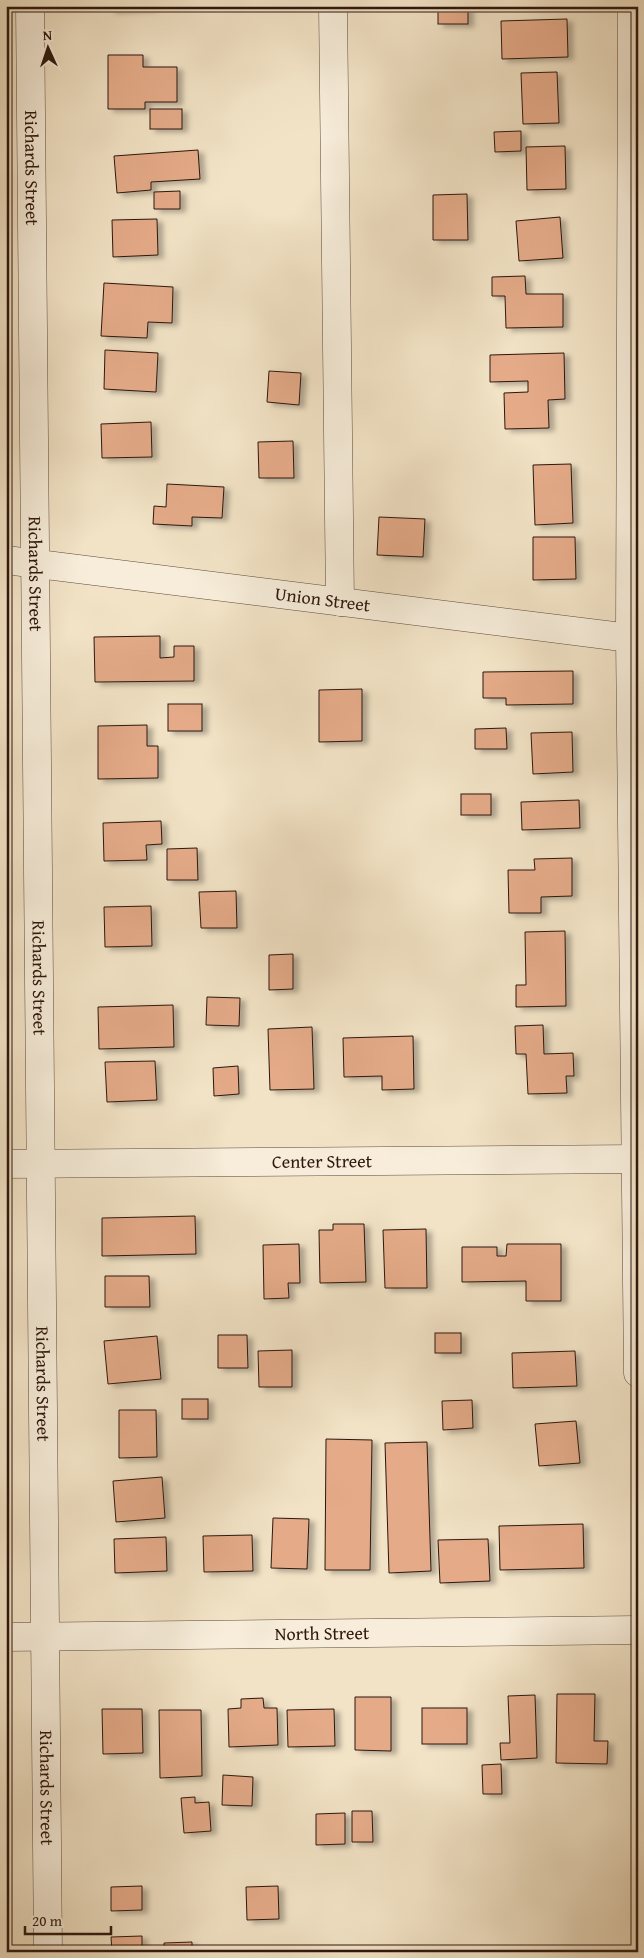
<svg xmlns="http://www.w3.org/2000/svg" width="644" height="1958" font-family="'Gentium Book Plus',serif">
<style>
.building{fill:#e5ab89;stroke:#2d170e;filter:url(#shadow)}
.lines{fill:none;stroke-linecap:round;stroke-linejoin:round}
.minor-casing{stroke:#5e4a3c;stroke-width:29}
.minor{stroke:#f7edda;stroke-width:28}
.labels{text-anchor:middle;stroke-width:4.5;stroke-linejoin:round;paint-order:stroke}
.street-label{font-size:18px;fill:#2d170e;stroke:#f7edda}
</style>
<defs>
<filter id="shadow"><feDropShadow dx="5.5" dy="3" stdDeviation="2.5" flood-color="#0004"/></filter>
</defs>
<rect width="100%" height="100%" fill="#f2e3c6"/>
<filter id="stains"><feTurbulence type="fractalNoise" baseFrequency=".004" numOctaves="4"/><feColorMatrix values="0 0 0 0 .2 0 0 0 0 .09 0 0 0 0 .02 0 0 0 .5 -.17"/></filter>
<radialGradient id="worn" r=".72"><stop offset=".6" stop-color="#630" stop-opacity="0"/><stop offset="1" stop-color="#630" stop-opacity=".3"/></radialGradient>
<g class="building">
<polygon points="109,6 152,6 152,8 110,10"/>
<rect x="438" y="6" width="30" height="18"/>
<polygon points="567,19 568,57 502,59 501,21"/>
<polygon points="108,55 143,55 143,67 177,67 177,102 145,102 145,109 108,109"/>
<polygon points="557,72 559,123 523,124 521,73"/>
<rect x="150" y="109" width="32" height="20"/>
<polygon points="521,131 521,151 495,152 494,132"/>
<polygon points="565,146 566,189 527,190 526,147"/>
<polygon points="198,150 200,179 151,182 151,190 117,193 114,156"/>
<polygon points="180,191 180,209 154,209 154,192"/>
<polygon points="467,194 468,240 433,240 433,195"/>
<polygon points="560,217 563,258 519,261 516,221"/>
<polygon points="157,219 158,255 113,257 112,220"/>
<polygon points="525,276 526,294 563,294 563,327 506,328 505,296 492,296 492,277"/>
<polygon points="104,283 173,287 172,323 148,322 147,338 101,336"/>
<polygon points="105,350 158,353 156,392 104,389"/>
<polygon points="564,353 565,399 548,400 549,428 505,429 504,393 528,392 528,381 490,382 490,355"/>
<polygon points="269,371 301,373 299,405 267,402"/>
<polygon points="151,422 152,457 102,458 101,424"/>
<polygon points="293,441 294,478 259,478 258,442"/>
<polygon points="571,464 573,523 535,525 533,465"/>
<polygon points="167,484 224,487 222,518 192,517 192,526 153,524 154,506 166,507"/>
<polygon points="379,517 425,519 423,557 377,555"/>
<polygon points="533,537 575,537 576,579 533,580"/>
<polygon points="160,636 160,658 174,657 174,646 194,646 194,681 95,682 94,637"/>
<polygon points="573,671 573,704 506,705 506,698 483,698 483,672"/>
<polygon points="362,689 362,741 319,742 319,690"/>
<rect x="168" y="704" width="34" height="27"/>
<polygon points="147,725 147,746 158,746 158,778 98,779 98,726"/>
<polygon points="506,728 507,749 475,749 475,729"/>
<polygon points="572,732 573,772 533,774 531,733"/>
<rect x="461" y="794" width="30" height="21"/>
<polygon points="579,800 580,828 522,830 521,802"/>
<polygon points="161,821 162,844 146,845 147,860 104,861 103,823"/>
<polygon points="197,848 198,880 167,880 167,849"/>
<polygon points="572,858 572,896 541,897 541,913 509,913 508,870 535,870 534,859"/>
<polygon points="236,891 237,928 201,928 199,892"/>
<polygon points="151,906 152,946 105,947 104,907"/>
<polygon points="565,931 566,1006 516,1007 516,985 526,985 525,932"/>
<polygon points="293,954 293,989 269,990 269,955"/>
<polygon points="207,997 240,998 239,1026 206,1025"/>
<polygon points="173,1005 174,1047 99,1049 98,1007"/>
<polygon points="543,1025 544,1054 573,1053 574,1076 566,1076 567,1093 528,1094 526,1054 516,1054 515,1026"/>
<polygon points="312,1027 314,1089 270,1090 268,1029"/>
<polygon points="413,1036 414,1089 382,1090 382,1076 344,1077 343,1038"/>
<polygon points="155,1061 157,1100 107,1102 105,1062"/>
<polygon points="238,1066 239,1094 214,1096 213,1068"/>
<polygon points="195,1216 196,1254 102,1256 102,1218"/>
<polygon points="333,1224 364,1224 366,1282 320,1283 319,1230 333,1230"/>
<polygon points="426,1229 427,1288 385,1288 383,1230"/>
<polygon points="299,1244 300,1283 288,1283 289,1298 264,1299 263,1245"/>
<polygon points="507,1244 561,1244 561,1301 526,1301 526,1281 462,1282 462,1247 497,1247 497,1256 506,1256"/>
<polygon points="105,1276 149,1276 150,1307 105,1307"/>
<rect x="435" y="1333" width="26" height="20"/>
<polygon points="218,1335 247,1335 248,1368 218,1368"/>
<polygon points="157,1336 161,1379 108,1384 104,1341"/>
<polygon points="292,1350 292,1387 259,1387 258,1351"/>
<polygon points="575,1351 577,1386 513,1388 512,1353"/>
<rect x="182" y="1399" width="26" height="20"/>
<polygon points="472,1400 473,1428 443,1430 442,1401"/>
<polygon points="119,1410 156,1410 157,1457 119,1458"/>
<polygon points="576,1421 580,1463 539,1466 535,1424"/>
<polygon points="326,1439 372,1440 370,1570 325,1570"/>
<polygon points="427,1442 431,1571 389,1573 385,1443"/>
<polygon points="162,1477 165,1518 116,1522 113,1481"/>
<polygon points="273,1518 309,1519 307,1569 271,1568"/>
<polygon points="583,1524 584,1568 500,1570 499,1526"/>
<polygon points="252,1535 253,1571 204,1572 203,1536"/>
<polygon points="166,1537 167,1571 115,1573 114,1539"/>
<polygon points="488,1539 490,1581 440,1583 438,1540"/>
<polygon points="557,1694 595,1694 594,1741 608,1741 607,1764 556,1763"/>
<polygon points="535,1695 537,1758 501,1760 500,1743 510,1743 508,1696"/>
<polygon points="355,1697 391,1697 391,1751 355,1750"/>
<polygon points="263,1698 264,1708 277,1708 278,1745 229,1747 228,1709 241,1708 241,1699"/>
<rect x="422" y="1708" width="45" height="36"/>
<polygon points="102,1709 142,1709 143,1753 103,1754"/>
<polygon points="334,1709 335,1746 288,1747 287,1710"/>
<polygon points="159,1710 201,1710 202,1776 160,1778"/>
<polygon points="501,1764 502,1794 483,1794 482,1765"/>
<polygon points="223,1775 253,1777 252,1806 222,1805"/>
<polygon points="195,1797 195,1803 209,1802 211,1831 184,1833 181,1798"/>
<polygon points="352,1811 372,1811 373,1842 352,1842"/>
<polygon points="345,1813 345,1844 316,1845 316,1814"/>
<polygon points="142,1886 142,1910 111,1911 111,1887"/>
<polygon points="278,1886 279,1919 247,1920 246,1887"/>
<polygon points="142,1936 142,1952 112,1952 111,1937"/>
<polygon points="192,1942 192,1952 164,1952 164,1943"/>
</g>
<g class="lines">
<g class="minor-casing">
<g id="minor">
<path id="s1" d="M 30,6 L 48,1952"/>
<polyline points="333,6 340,602"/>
<polyline points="632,6 630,638 638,1373"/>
<path id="s2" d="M 6,560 L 638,639"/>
<path id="s3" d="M 6,1164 L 638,1159"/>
<path id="s4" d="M 6,1637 L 638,1630"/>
</g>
</g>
<use href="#minor" class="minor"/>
</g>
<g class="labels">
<g class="street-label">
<text dy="6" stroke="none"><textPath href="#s1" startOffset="162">Richards Street</textPath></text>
<text dy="6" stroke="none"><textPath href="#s1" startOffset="568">Richards Street</textPath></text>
<text dy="6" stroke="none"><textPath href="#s2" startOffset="319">Union Street</textPath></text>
<text dy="6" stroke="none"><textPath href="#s1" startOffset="972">Richards Street</textPath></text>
<text dy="6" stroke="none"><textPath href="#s3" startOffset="316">Center Street</textPath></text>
<text dy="6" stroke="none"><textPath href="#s1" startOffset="1378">Richards Street</textPath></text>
<text dy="6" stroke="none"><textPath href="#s4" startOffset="316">North Street</textPath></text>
<text dy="6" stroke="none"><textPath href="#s1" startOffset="1782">Richards Street</textPath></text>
</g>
</g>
<rect width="644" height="1958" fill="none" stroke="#f2e3c6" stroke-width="25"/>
<rect x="8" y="8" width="629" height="1943" fill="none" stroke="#2d170e" stroke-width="2.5"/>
<rect x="12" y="12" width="619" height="1933" fill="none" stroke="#2d170e"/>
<g transform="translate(48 48) rotate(357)" stroke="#f7edda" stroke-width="4" paint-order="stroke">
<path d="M0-4L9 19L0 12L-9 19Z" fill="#2d170e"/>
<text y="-8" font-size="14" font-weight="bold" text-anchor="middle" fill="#2d170e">N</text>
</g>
<path d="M25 1926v8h86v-8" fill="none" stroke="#2d170e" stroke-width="2.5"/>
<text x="32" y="1926" font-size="15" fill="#2d170e" stroke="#f7edda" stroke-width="4" paint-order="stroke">20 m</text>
<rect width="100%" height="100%" filter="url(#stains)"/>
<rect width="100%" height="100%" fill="url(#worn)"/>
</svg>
